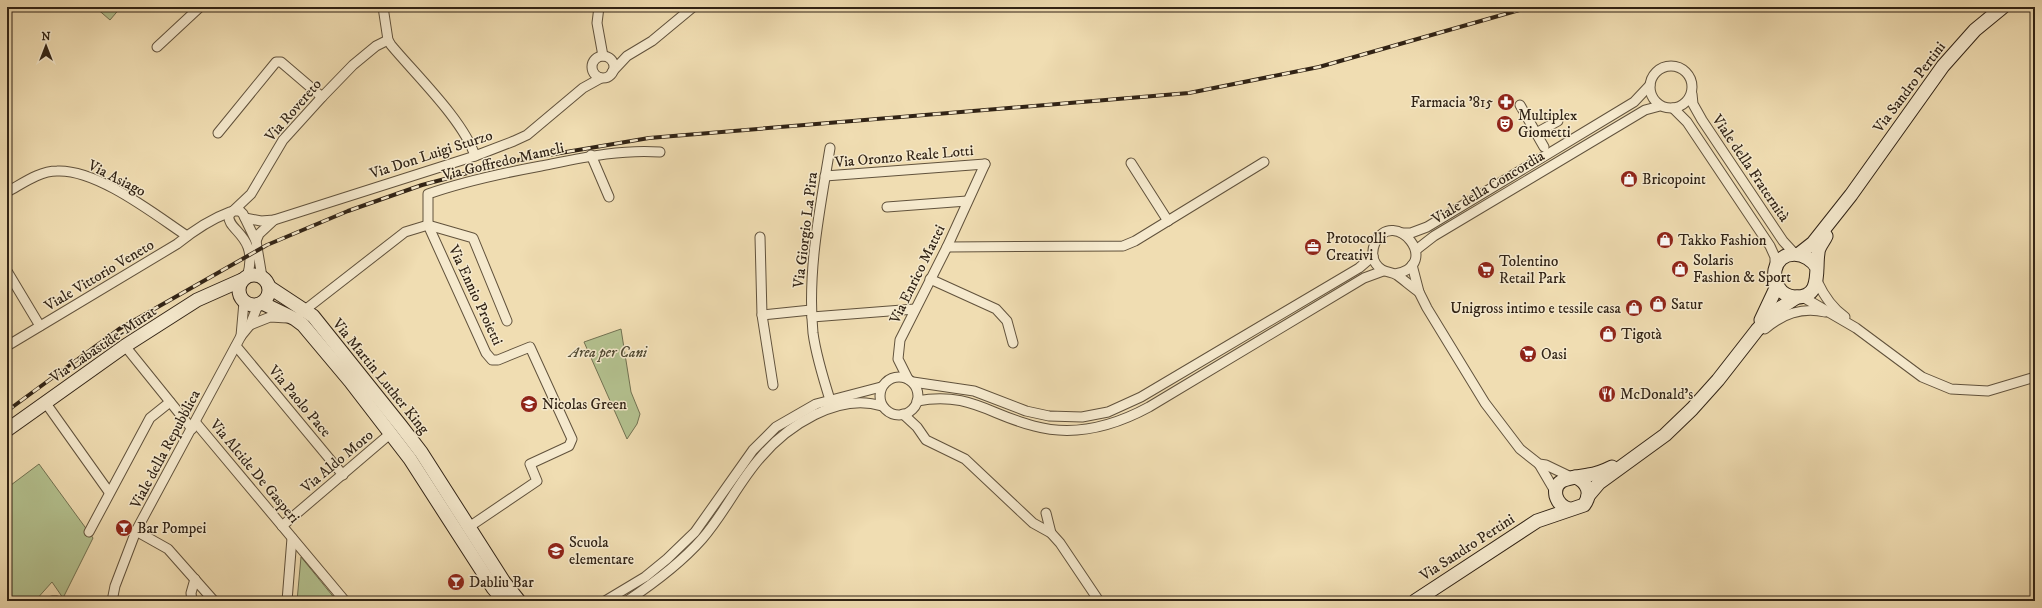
<svg xmlns="http://www.w3.org/2000/svg" width="2042" height="608" font-family="'IM FELL DW Pica',serif">
<style>
.green{fill:#b4c290;stroke:#727252}
.lines{fill:none;stroke-linecap:round;stroke-linejoin:round}
.street-casing{stroke:#61523c;stroke-width:11}
.secondary-casing{stroke:#312315;stroke-width:15}
.street{stroke:#f5e9cd;stroke-width:9}
.secondary{stroke:#f5e9cd;stroke-width:13}
.rail-casing{stroke:#312315;stroke-width:4}
.rail{stroke:#f5e9cd;stroke-width:2.5;stroke-dasharray:8;stroke-linecap:butt}
.labels{text-anchor:middle;stroke-width:3;stroke-linejoin:round;paint-order:stroke}
.street-label{font-size:15px;fill:#312315;stroke:#f5e9cd}
.poi-label{font-size:15px;fill:#312315;stroke:#f5e9cd;text-anchor:start}
.park-label{font-size:15px;font-style:italic;fill:#524b34;stroke:#f5e9cd}
</style>
<rect width="100%" height="100%" fill="#f0ddb2"/>
<filter id="stains"><feTurbulence type="fractalNoise" baseFrequency=".005" numOctaves="4"/><feColorMatrix values="0 0 0 0 .2 0 0 0 0 .09 0 0 0 0 .02 0 0 0 .5 -.17"/></filter>
<radialGradient id="worn" r=".72"><stop offset=".6" stop-color="#630" stop-opacity="0"/><stop offset="1" stop-color="#630" stop-opacity=".3"/></radialGradient>
<g class="green">
<polygon points="95,7 121,7 110,20"/>
<polygon points="621,329 631,392 640,414 637,424 627,439 584,342"/>
<polygon points="39,464 93,538 63,598 52,582 35,601 7,601 7,488"/>
<polygon points="301,557 336,600 297,601"/>
</g>
<g class="lines">
<g class="street-casing">
<g id="street">
<path d="M 383,7 L 388,40 L 391,45 C 415,74 464,121 475,156"/>
<polyline points="599,7 597,23 603,56"/>
<polyline points="157,47 200,7"/>
<circle cx="603" cy="67" r="11"/>
<circle cx="1671" cy="87" r="21"/>
<polyline points="612,72 627,56 652,41 693,7"/>
<polyline points="1692,94 1693,104 1702,120 1783,241 1795,254"/>
<polyline points="1520,105 1544,147"/>
<polyline points="1673,108 1687,122 1770,246 1775,257 1775,268"/>
<polyline points="218,133 276,62 281,62 322,97"/>
<polyline points="1536,133 1558,121"/>
<path d="M 830,148 C 820,209 807,271 813,333 C 816,356 824,381 831,403"/>
<polyline points="591,155 609,197"/>
<polyline points="1131,163 1168,221"/>
<polyline points="825,176 985,164"/>
<path d="M 7,192 C 22,184 39,171 57,171 C 97,169 154,214 187,236"/>
<polyline points="887,207 967,201"/>
<polyline points="233,211 251,194 283,140 322,97 353,65 376,46 388,40"/>
<polyline points="245,218 261,221 274,220 475,156 514,141 527,135 583,88 601,78"/>
<polyline points="428,225 473,238 507,321"/>
<polyline points="1402,233 1411,233 1427,227 1634,102 1650,85"/>
<polyline points="760,237 762,315 773,385"/>
<polyline points="256,241 259,234 274,220"/>
<polyline points="947,247 1123,246 1135,241 1264,162"/>
<polyline points="1416,250 1434,236 1645,110 1660,106"/>
<polyline points="1412,265 1419,292 1427,308 1485,403 1520,449 1539,464 1546,465 1571,477"/>
<polyline points="7,271 40,326"/>
<path d="M 1395,274 C 1444,265 1394,205 1375,243 C 1372,250 1372,258 1376,264 C 1382,273 1390,271 1397,275 C 1405,281 1412,287 1419,292"/>
<path d="M 247,277 C 260,235 226,231 229,215 L 233,211 L 240,211 L 243,214 L 256,241 L 262,277"/>
<polyline points="930,279 996,309 1007,321 1013,343"/>
<path d="M 1817,281 C 1824,296 1832,308 1845,317"/>
<polyline points="1801,296 1856,328 1922,377 1951,389 1988,391 2035,377"/>
<polyline points="301,313 405,232 428,225"/>
<polyline points="762,315 811,310"/>
<polyline points="812,317 915,309"/>
<polyline points="250,325 270,317 287,318"/>
<path d="M 1765,329 C 1782,314 1803,307 1825,312"/>
<polyline points="241,336 244,302"/>
<path d="M 7,346 L 177,244 C 193,231 211,219 230,212"/>
<polyline points="125,346 192,429"/>
<polyline points="236,346 343,475"/>
<circle cx="899" cy="396" r="19"/>
<polyline points="908,379 898,359 900,340 947,247 985,164"/>
<polyline points="913,382 974,391 1026,411 1049,416 1082,417 1108,412 1141,397 1359,268 1373,256"/>
<path d="M 917,401 C 968,391 990,415 1034,426 C 1074,437 1114,426 1149,407 L 1364,278 L 1383,271"/>
<polyline points="45,402 109,492"/>
<polyline points="903,414 917,427 926,440 965,459 1033,523 1051,533 1060,543 1099,601"/>
<polyline points="196,423 345,601"/>
<polyline points="1539,464 1556,493"/>
<polyline points="1046,513 1051,533"/>
<polyline points="282,526 391,433"/>
<path d="M 469,527 L 537,481 L 530,464 L 569,446 L 572,439 L 530,347 L 498,360 L 492,360 L 486,353 L 428,225 L 428,194 C 465,181 503,173 541,166 C 581,158 620,149 660,152"/>
<polyline points="136,531 168,549 214,601"/>
<polyline points="89,532 150,418 170,402"/>
<polyline points="52,601 57,601"/>
<polyline points="112,601 115,586 136,531 241,336 250,325 258,305"/>
<polyline points="192,601 191,593 195,579"/>
<polyline points="287,601 292,538"/>
<polyline points="605,601 645,577 667,559 695,532 753,450 776,427 816,404 881,387"/>
<path d="M 627,601 C 654,583 680,564 702,539 C 724,514 738,483 760,458 C 787,426 838,392 882,406"/>
</g>
</g>
<g class="secondary-casing">
<g id="secondary">
<polyline points="1799,254 1813,243 1851,195 1943,66 1975,30 2003,7"/>
<path d="M 1817,268 C 1808,251 1780,248 1775,270 C 1774,277 1775,283 1779,288 C 1782,293 1788,296 1794,297 C 1823,299 1815,269 1818,253 C 1818,247 1824,241 1826,236"/>
<circle cx="254" cy="290" r="15"/>
<polyline points="269,287 313,316 401,426 421,452 504,582 519,601"/>
<polyline points="262,303 295,319 303,325 350,381 410,459 493,588 504,601"/>
<polyline points="1761,320 1777,286"/>
<polyline points="7,430 125,346 197,300 242,280"/>
<polyline points="1588,496 1599,483 1665,435 1692,409 1718,380 1757,330 1774,312 1797,297"/>
<path d="M 1569,509 C 1563,507 1558,503 1556,496 C 1552,476 1576,478 1588,475 C 1597,474 1604,471 1612,467"/>
<path d="M 1415,601 L 1537,521 L 1584,505 C 1592,494 1588,482 1575,477"/>
</g>
</g>
<use href="#street" class="street"/>
<use href="#secondary" class="secondary"/>
<g class="rail-casing">
<polyline id="rail" points="7,411 119,329 267,245 348,211 422,185 513,161 649,138 1189,93 1319,67 1530,7"/>
</g>
<use href="#rail" class="rail"/>
</g>
<defs>
<g id="pharmacy-disc" transform="scale(0.9)"><circle r="9.5" fill="#8f2418" stroke="#f5e9cd"/><path d="M-2-6h4v4h4v4h-4v4h-4v-4h-4v-4h4Z" fill="#fff"/></g>
<g id="theatre-disc" transform="scale(0.9)"><circle r="9.5" fill="#8f2418" stroke="#f5e9cd"/><path d="M-5-5.5Q0-4 5-5.5V0Q5 5 0 6Q-5 5-5 0ZM-3.3-2.5H-1v1.5H-3.3ZM1-2.5H3.3v1.5H1ZM-2.8 1Q0 5.5 2.8 1Z" fill="#fff"/></g>
<g id="shop-disc" transform="scale(0.9)"><circle r="9.5" fill="#8f2418" stroke="#f5e9cd"/><path d="M-5-2.5h2.3a2.7 3.5 0 0 1 5.4 0H5L5.5 6h-11ZM-1.5-2.5h3a1.5 2.3 0 0 0-3 0Z" fill="#fff"/></g>
<g id="office-disc" transform="scale(0.9)"><circle r="9.5" fill="#8f2418" stroke="#f5e9cd"/><path d="M-6-3h4V-5.5h4V-3h4V5H-6ZM-1-4.5V-3h2v-1.5ZM-6 0V1H6V0Z" fill="#fff"/></g>
<g id="supermarket-disc" transform="scale(0.9)"><circle r="9.5" fill="#8f2418" stroke="#f5e9cd"/><path d="M-6-5.5h2.5l.6 2H6L4.5 2H-2.5L-4.4-4H-6ZM-1.5 3.2a1.3 1.3 0 1 0 .1 0ZM3 3.2a1.3 1.3 0 1 0 .1 0Z" fill="#fff"/></g>
<g id="restaurant-disc" transform="scale(0.9)"><circle r="9.5" fill="#8f2418" stroke="#f5e9cd"/><path d="M-5-6h1v4h1v-4h1v4h1v-4h1v5L-1.5 .5V6h-2V.5L-5-1ZM5-6V6H3V1.5H1.5Q1.5-4 5-6Z" fill="#fff"/></g>
<g id="school-disc" transform="scale(0.9)"><circle r="9.5" fill="#8f2418" stroke="#f5e9cd"/><path d="M0-5L7-2L0 1L-7-2ZM-4 1L0 2.5L4 1V4Q0 6-4 4Z" fill="#fff"/></g>
<g id="bar-disc" transform="scale(0.9)"><circle r="9.5" fill="#8f2418" stroke="#f5e9cd"/><path d="M-6-5H6L.8 .8V4.5H3.5V6h-7V4.5H-.8V.8Z" fill="#fff"/></g>
</defs>
<g fill-rule="evenodd">
<use href="#pharmacy-disc" x="1506" y="102"/>
<use href="#theatre-disc" x="1505" y="124"/>
<use href="#shop-disc" x="1629" y="179"/>
<use href="#shop-disc" x="1665" y="240"/>
<use href="#office-disc" x="1313" y="247"/>
<use href="#shop-disc" x="1680" y="269"/>
<use href="#supermarket-disc" x="1486" y="270"/>
<use href="#shop-disc" x="1658" y="304"/>
<use href="#shop-disc" x="1634" y="308"/>
<use href="#shop-disc" x="1608" y="334"/>
<use href="#supermarket-disc" x="1528" y="354"/>
<use href="#restaurant-disc" x="1607" y="394"/>
<use href="#school-disc" x="529" y="404"/>
<use href="#bar-disc" x="124" y="528"/>
<use href="#school-disc" x="556" y="551"/>
<use href="#bar-disc" x="456" y="582"/>
</g>
<g class="labels">
<g class="street-label">
<text transform="translate(1909 87) rotate(-53)" y="5">Via Sandro Pertini</text>
<text transform="translate(293 110) rotate(-49)" y="5">Via Rovereto</text>
<text transform="translate(431 154) rotate(-18)" y="5">Via Don Luigi Sturzo</text>
<text transform="translate(904 156) rotate(-5)" y="5">Via Oronzo Reale Lotti</text>
<text transform="translate(503 161) rotate(-13)" y="5">Via Goffredo Mameli</text>
<text transform="translate(1751 168) rotate(56)" y="5">Viale della Fraternità</text>
<text transform="translate(117 178) rotate(27)" y="5">Via Asiago</text>
<text transform="translate(1488 187) rotate(-31)" y="5">Viale della Concordia</text>
<text transform="translate(805 230) rotate(-83)" y="5">Via Giorgio La Pira</text>
<text transform="translate(917 274) rotate(-64)" y="5">Via Enrico Mattei</text>
<text transform="translate(99 275) rotate(-31)" y="5">Viale Vittorio Veneto</text>
<text transform="translate(476 295) rotate(65)" y="5">Via Ennio Proietti</text>
<text transform="translate(103 344) rotate(-34)" y="5">Via Labastide-Murat</text>
<text transform="translate(381 376) rotate(51)" y="5">Via Martin Luther King</text>
<text transform="translate(300 401) rotate(50)" y="5">Via Paolo Pace</text>
<text transform="translate(165 449) rotate(-62)" y="5">Viale della Repubblica</text>
<text transform="translate(337 461) rotate(-40)" y="5">Via Aldo Moro</text>
<text transform="translate(255 471) rotate(50)" y="5">Via Alcide De Gasperi</text>
<text transform="translate(1467 547) rotate(-33)" y="5">Via Sandro Pertini</text>
</g>
<g class="poi-label">
<text x="1493" y="107" text-anchor="end">Farmacia '815</text>
<text x="1518" y="120">Multiplex<tspan x="1518" dy="17">Giometti</tspan></text>
<text x="1642" y="184">Bricopoint</text>
<text x="1326" y="243">Protocolli<tspan x="1326" dy="17">Creativi</tspan></text>
<text x="1678" y="245">Takko Fashion</text>
<text x="1693" y="265">Solaris<tspan x="1693" dy="17">Fashion &amp; Sport</tspan></text>
<text x="1499" y="266">Tolentino<tspan x="1499" dy="17">Retail Park</tspan></text>
<text x="1671" y="309">Satur</text>
<text x="1621" y="313" text-anchor="end">Unigross intimo e tessile casa</text>
<text x="1621" y="339">Tigotà</text>
<text x="1541" y="359">Oasi</text>
<text x="1620" y="399">McDonald's</text>
<text x="542" y="409">Nicolas Green</text>
<text x="137" y="533">Bar Pompei</text>
<text x="569" y="547">Scuola<tspan x="569" dy="17">elementare</tspan></text>
<text x="469" y="587">Dabliu Bar</text>
</g>
<g class="park-label">
<text x="608" y="357">Area per Cani</text>
</g>
</g>
<rect width="2042" height="608" fill="none" stroke="#f0ddb2" stroke-width="24"/>
<rect x="8" y="8" width="2026" height="592" fill="none" stroke="#312315" stroke-width="2"/>
<rect x="12" y="12" width="2018" height="584" fill="none" stroke="#312315"/>
<g transform="translate(46 46)" stroke="#f5e9cd" stroke-width="3" paint-order="stroke">
<path d="M0-3L7 15L0 10L-7 15Z" fill="#312315"/>
<text y="-6" font-size="11" font-weight="bold" text-anchor="middle" fill="#312315">N</text>
</g>
<rect width="100%" height="100%" filter="url(#stains)"/>
<rect width="100%" height="100%" fill="url(#worn)"/>
</svg>
